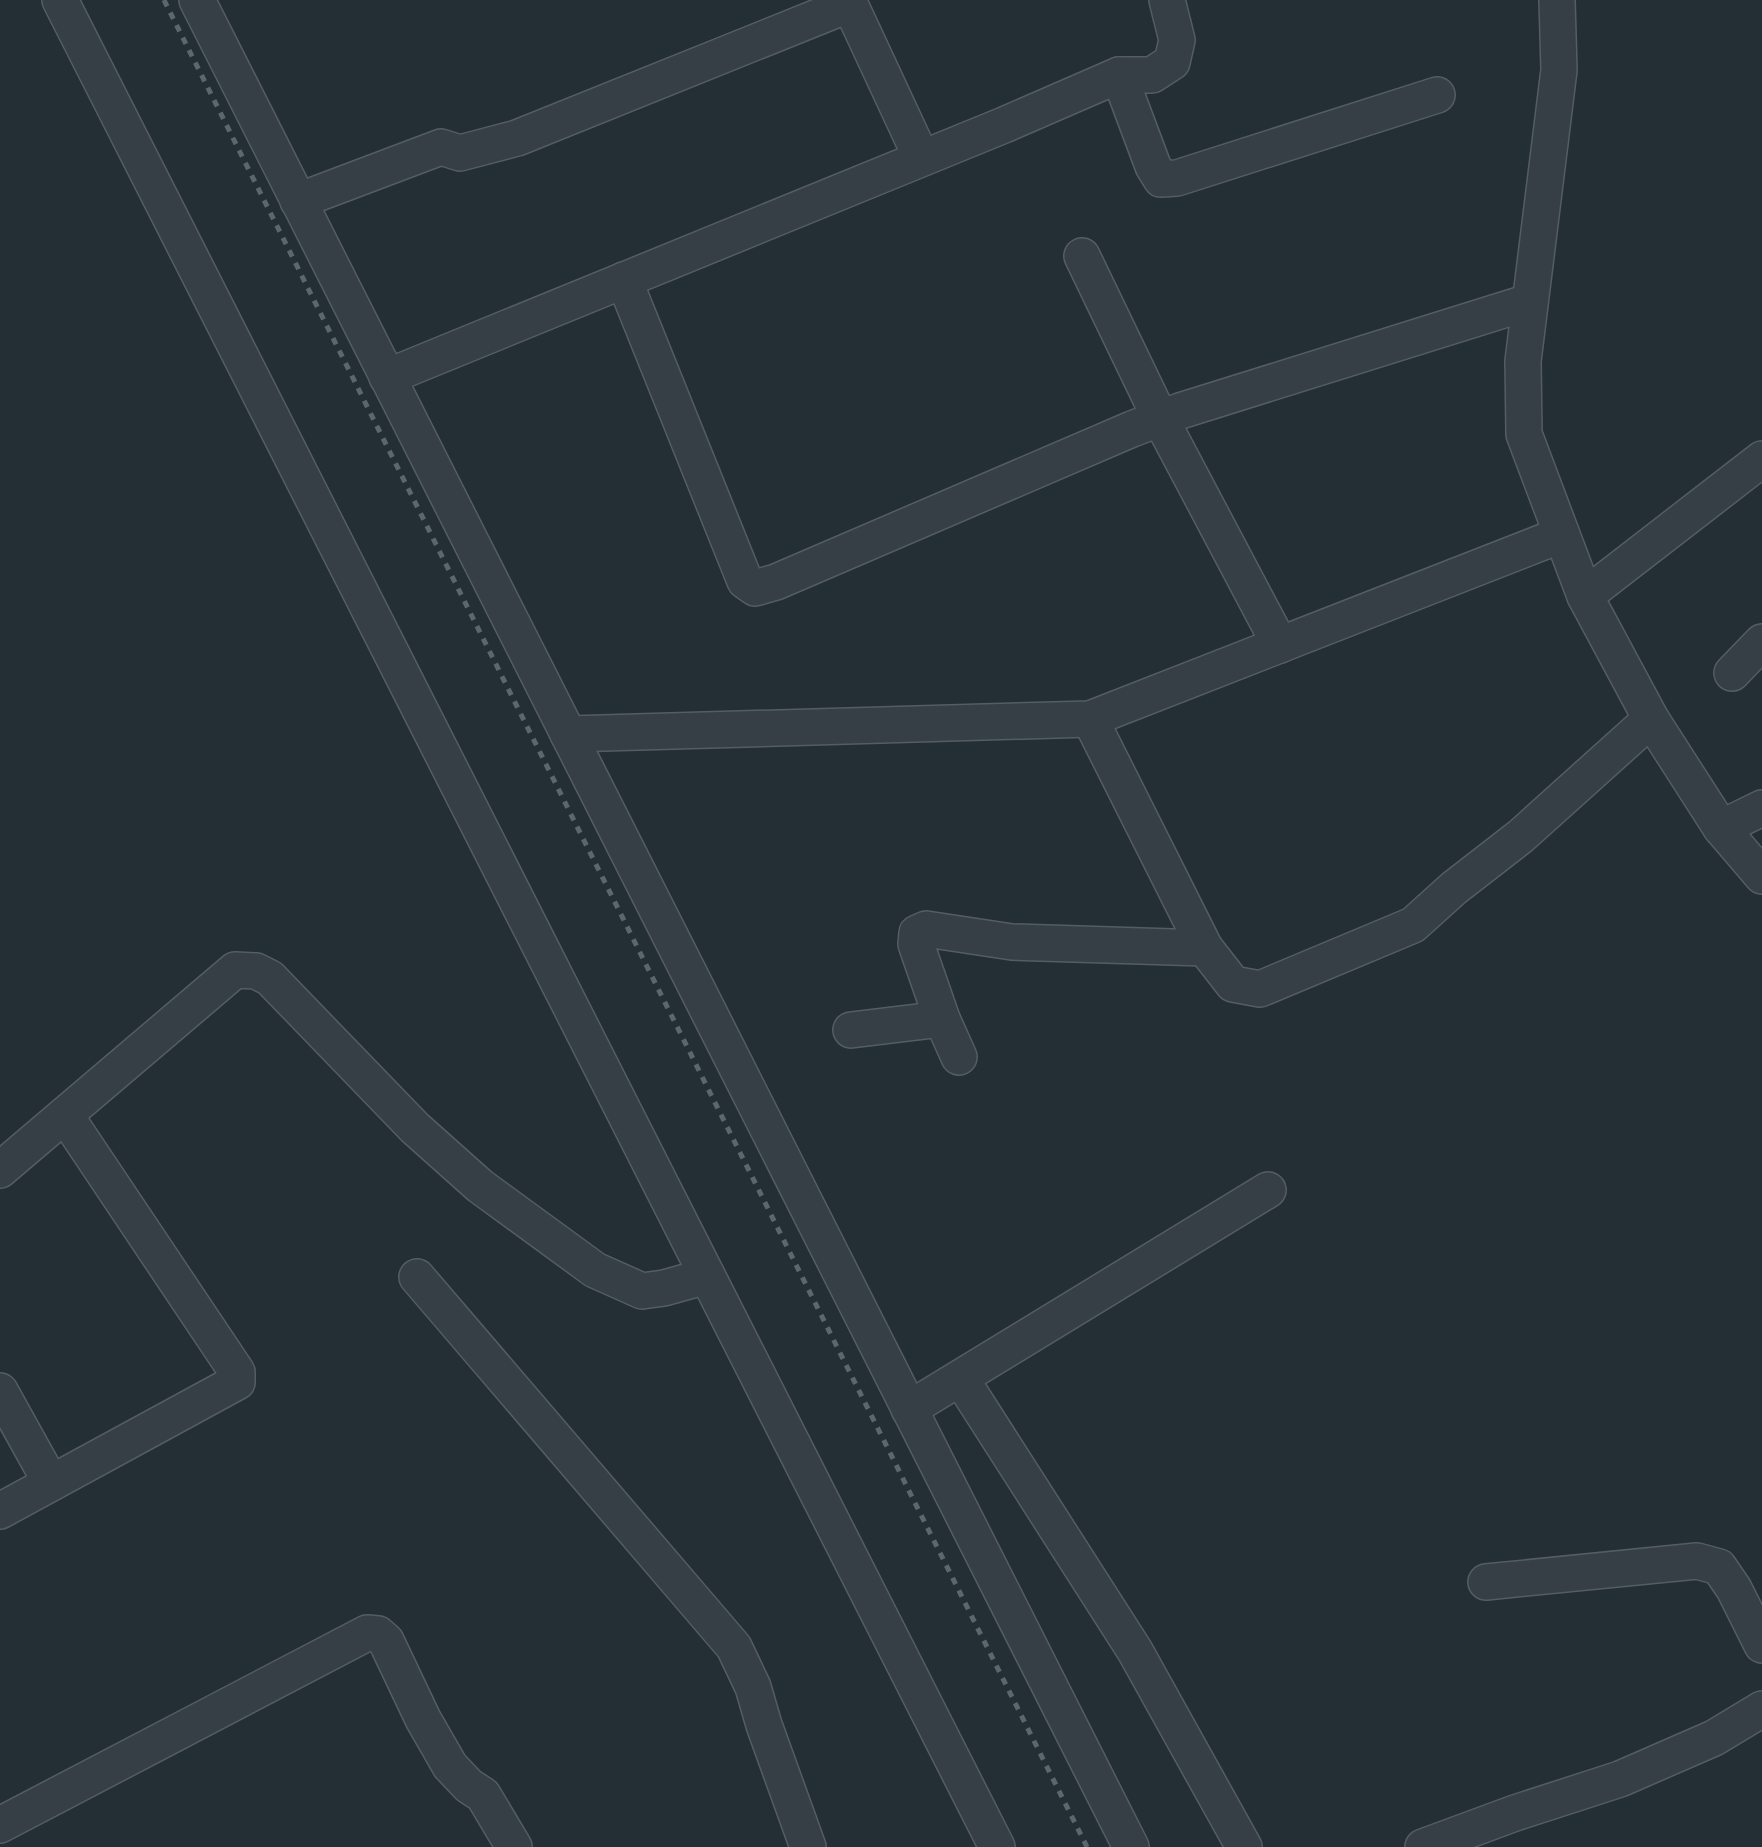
<svg xmlns="http://www.w3.org/2000/svg" width="1762" height="1847" font-family="'IBM Plex Sans',sans-serif">
<style>
.lines{fill:none;stroke-linecap:round;stroke-linejoin:round}
.street-casing{stroke:#545d63;stroke-width:38}
.street{stroke:#363f46;stroke-width:35}
.rail{stroke:#5b666e;stroke-width:5;stroke-dasharray:7 7;stroke-linecap:butt}
</style>
<rect width="100%" height="100%" fill="#232e35"/>
<g class="lines">
<g class="street-casing">
<g id="street">
<polyline points="60,0 997,1847"/>
<polyline points="197,0 1131,1847"/>
<polyline points="848,0 921,157"/>
<polyline points="1557,0 1559,70 1523,361 1524,434 1585,596 1651,719 1721,828 1762,876"/>
<polyline points="1119,75 1153,166 1161,179 1177,178 1437,95"/>
<polyline points="298,201 441,147 460,153 517,138 850,4"/>
<polyline points="1082,256 1160,418 1280,645"/>
<polyline points="624,280 745,581 755,588 776,582 1132,429 1180,411 1529,302"/>
<polyline points="387,377 1004,125 1119,75 1152,75 1172,62 1177,40 1167,0"/>
<polyline points="1585,596 1762,459"/>
<polyline points="1732,673 1762,642"/>
<polyline points="1090,719 1205,948 1233,984 1260,989 1413,925 1454,888 1521,836 1651,719"/>
<polyline points="568,734 1090,719 1561,535"/>
<polyline points="1721,828 1762,808"/>
<polyline points="851,1030 942,1019"/>
<polyline points="959,1057 942,1019 916,944 917,933 926,929 1012,942 1205,948"/>
<polyline points="0,1170 235,970 256,971 270,978 415,1128 480,1186 595,1270 642,1291 664,1288 707,1276"/>
<polyline points="417,1277 734,1647 753,1687 764,1725 808,1847"/>
<polyline points="961,1379 1135,1651 1244,1847"/>
<polyline points="0,1391 51,1483"/>
<polyline points="909,1409 1268,1190"/>
<polyline points="0,1511 237,1382 237,1372 65,1115"/>
<polyline points="1486,1582 1697,1561 1719,1567 1734,1589 1762,1645"/>
<polyline points="0,1825 367,1633 378,1634 386,1641 423,1719 450,1766 469,1786 483,1795 514,1847"/>
<polyline points="1423,1847 1515,1813 1620,1779 1714,1738 1762,1709"/>
</g>
</g>
<use href="#street" class="street"/>
<polyline class="rail" points="164,0 1087,1847"/>
</g>
</svg>
